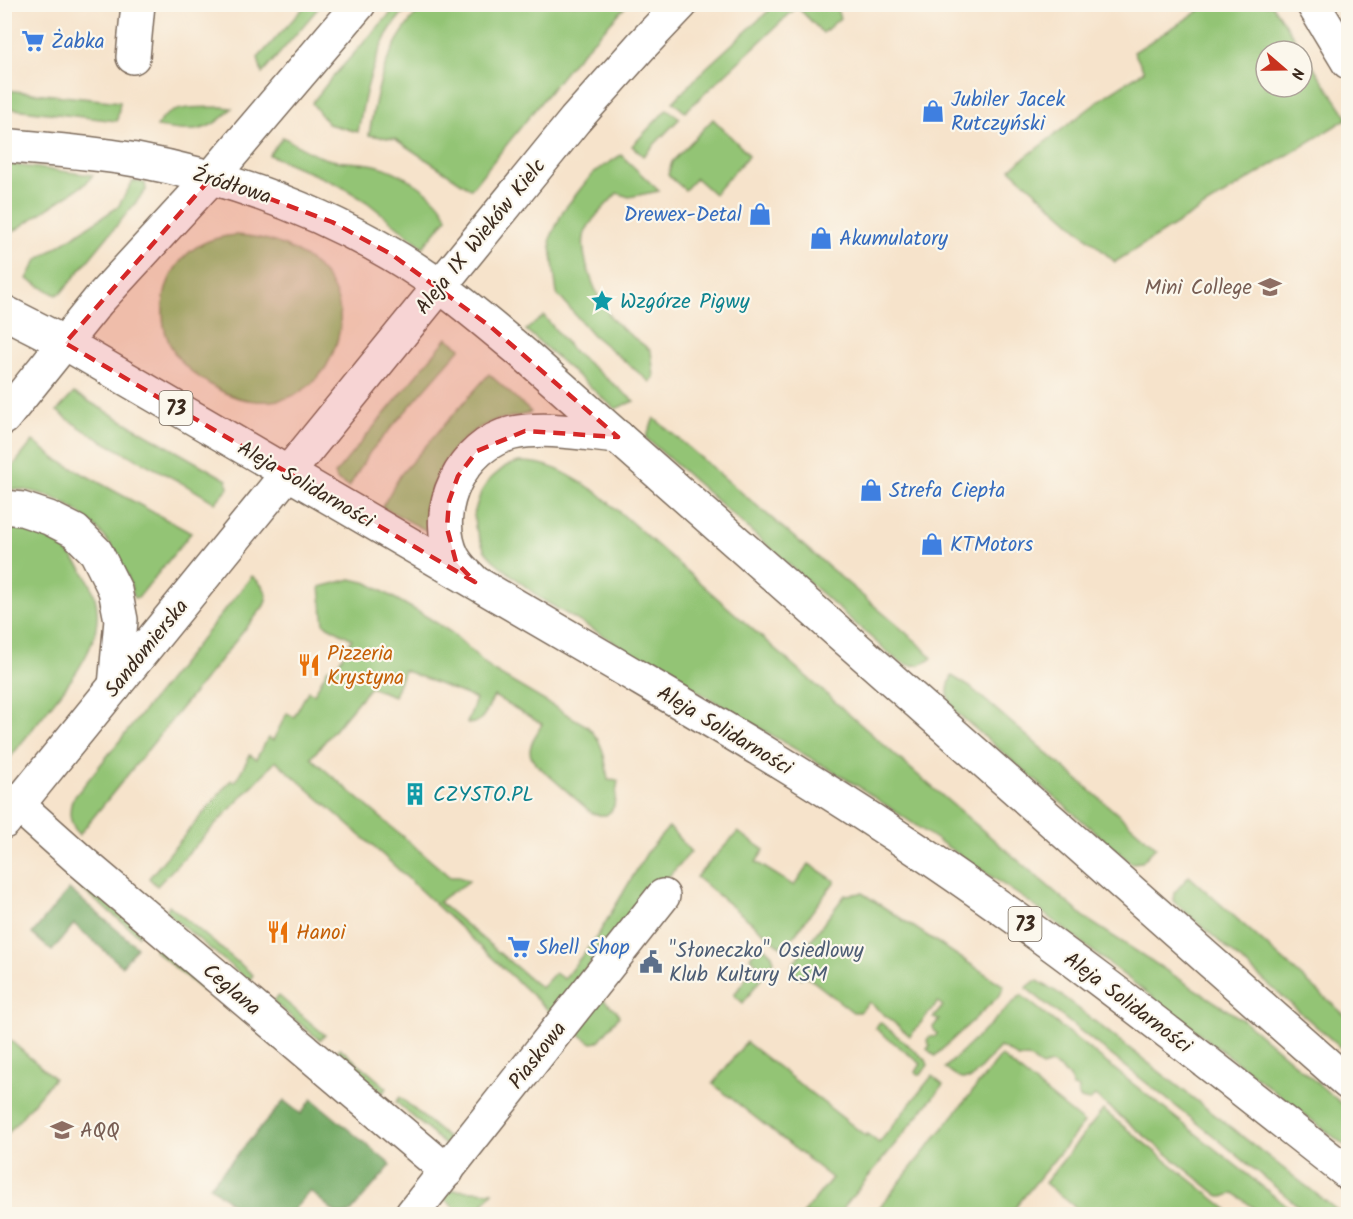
<svg xmlns="http://www.w3.org/2000/svg" width="1353" height="1219" font-family="Kalam,sans-serif">
<style>
.green{fill:#93c474;stroke:#677749;stroke-width:1.5;fill-rule:evenodd}
.forest{fill:#76aa66;stroke:#586a42;stroke-width:1.5}
.lines{fill:none;stroke-linecap:round;stroke-linejoin:round}
.street-casing{stroke:#7c6b5b;stroke-width:36}
.secondary-casing{stroke:#7c6b5b;stroke-width:36}
.primary-casing{stroke:#7c6b5b;stroke-width:36}
.street{stroke:#fff;stroke-width:33}
.secondary{stroke:#fff;stroke-width:33}
.primary{stroke:#fff;stroke-width:33}
.marked{fill:#d62828;fill-opacity:0.2;stroke:#d62828;stroke-width:4.5;stroke-dasharray:12 8;stroke-linejoin:round}
.labels{text-anchor:middle;stroke-width:4.5;stroke-linejoin:round;paint-order:stroke}
.shield{fill:#fbf7ec;stroke:#75685c;stroke-width:1.5}
.shield-label{font-size:20px;font-weight:bold;fill:#3b2a1e}
.shop-label{font-size:21px;fill:#366cbe;stroke:#fbf7ec;text-anchor:start}
.street-label{font-size:21px;fill:#3b2a1e;stroke:#fbf7ec}
.education-label{font-size:21px;fill:#785e54;stroke:#fbf7ec;text-anchor:end}
.culture-label{font-size:21px;fill:#0d838f;stroke:#fbf7ec;text-anchor:start}
.food-label{font-size:21px;fill:#c56008;stroke:#fbf7ec;text-anchor:start}
.service-label{font-size:21px;fill:#4e5e75;stroke:#fbf7ec;text-anchor:start}
</style>
<rect width="100%" height="100%" fill="#fbf7ec"/>
<filter id="ink" filterUnits="userSpaceOnUse"><feTurbulence type="fractalNoise" baseFrequency=".0167" numOctaves="2"/><feDisplacementMap in="SourceGraphic" scale="12" xChannelSelector="R" yChannelSelector="G"/><feConvolveMatrix kernelMatrix="1 2 1 2 8 2 1 2 1" color-interpolation-filters="sRGB"/></filter>
<filter id="wash" filterUnits="userSpaceOnUse"><feTurbulence type="fractalNoise" baseFrequency=".008" numOctaves="4" result="noise"/><feDisplacementMap in="SourceGraphic" scale="24" xChannelSelector="R" yChannelSelector="G"/><feGaussianBlur stdDeviation="1.35" result="paint"/><feColorMatrix in="noise" values="0 0 0 0 0 0 0 0 0 0 0 0 0 0 0 0 0 1.4 0 .05"/><feComposite in="paint" operator="in"/></filter>
<g filter="url(#wash)">
<rect width="100%" height="100%" fill="#f6e3cb"/>
<g class="green">
<polygon points="307,4 321,5 262,74 258,58"/>
<polygon points="835,4 840,18 823,33 797,7 685,112 673,102 707,67 775,5"/>
<path d="M 398,5 L 410,5 C 400,16 389,28 383,43 C 370,70 363,102 358,132 L 328,124 L 312,103 L 330,80 Z"/>
<path d="M 424,5 L 424,4 L 627,5 L 574,61 L 471,189 L 395,139 L 369,135 C 378,82 386,45 424,5 Z"/>
<path d="M 1196,5 L 1272,5 L 1348,118 L 1115,262 L 1010,169 L 1108,94 L 1144,71 L 1134,52 L 1199,11 ZM 1266,51 L 1302,51 L 1302,87 L 1266,87 Z"/>
<polygon points="5,90 120,102 117,121 5,108"/>
<path d="M 222,107 L 232,108 C 208,135 190,132 157,127 C 166,103 201,108 222,107 Z"/>
<polygon points="667,109 680,118 643,156 632,146"/>
<polygon points="713,119 749,155 714,194 696,178 685,190 668,175 672,162"/>
<path d="M 283,137 C 296,145 310,154 324,158 C 340,164 358,161 375,165 C 397,170 441,195 447,218 L 423,247 L 367,202 L 339,185 L 269,155 Z"/>
<path d="M 621,155 L 659,191 L 629,197 L 617,193 C 608,204 586,223 584,237 C 580,260 601,310 618,325 C 629,335 641,342 651,351 L 654,377 L 650,382 L 593,335 L 557,294 L 550,239 L 563,211 L 593,173 Z"/>
<polygon points="5,164 93,175 85,184 5,237"/>
<polygon points="133,181 145,183 146,190 62,292 56,295 27,279 37,260 118,207"/>
<path d="M 235,235 C 308,238 369,293 326,367 C 316,382 298,397 279,400 C 255,404 235,400 214,387 C 198,377 184,368 174,352 C 157,325 160,286 180,262 C 193,245 214,237 235,235 Z"/>
<polygon points="544,316 573,351 634,401 615,409 526,330"/>
<polygon points="447,338 461,348 370,452 349,487 337,480 335,474"/>
<path d="M 489,374 L 531,412 C 519,418 503,417 491,422 C 460,435 435,466 430,499 C 428,509 431,521 427,531 L 382,507 L 401,474 Z"/>
<path d="M 74,393 L 227,480 L 228,488 L 215,503 C 165,469 105,449 57,411 Z"/>
<path d="M 654,418 L 918,643 L 932,658 C 919,669 906,667 893,657 L 646,438 Z"/>
<path d="M 33,441 L 56,459 L 191,533 L 138,598 L 134,598 C 121,538 68,487 5,489 L 5,476 Z"/>
<path d="M 519,462 C 551,461 572,477 598,493 L 919,776 L 1088,920 L 1243,1020 L 1348,1109 L 1348,1148 L 1029,902 L 856,785 L 541,599 L 493,560 L 485,551 L 475,527 L 474,514 L 477,504 L 481,492 L 489,480 L 506,466 Z"/>
<path d="M 5,528 C 31,527 55,538 73,558 C 120,611 91,657 53,703 C 37,723 21,744 5,764 Z"/>
<path d="M 252,576 C 262,585 272,593 263,607 L 79,835 C 70,823 68,815 72,800 Z"/>
<path d="M 351,579 L 368,583 L 429,618 L 452,633 L 492,670 L 587,726 C 604,743 605,757 608,780 L 618,781 L 614,806 L 611,811 L 606,815 L 599,815 L 592,813 L 537,765 C 522,751 535,738 542,724 L 494,696 C 488,707 482,727 467,723 L 476,699 L 404,670 L 394,696 L 370,687 L 311,758 L 450,877 L 459,877 L 469,881 C 459,890 448,892 439,902 L 541,988 L 555,973 L 564,979 L 598,935 L 648,851 L 669,827 L 691,852 L 605,946 L 551,1013 L 385,857 L 276,761 L 157,886 L 149,878 L 231,780 L 235,782 L 250,755 L 256,759 L 268,738 L 273,740 L 287,713 L 294,717 L 308,691 L 314,694 L 328,668 L 334,671 L 352,639 L 324,624 L 320,587 Z"/>
<path d="M 952,676 L 970,687 L 1156,847 L 1142,862 L 1131,863 L 956,712 C 946,701 946,689 952,676 Z"/>
<polygon points="738,832 764,850 756,862 794,886 809,864 835,881 784,949 696,877"/>
<polygon points="1189,876 1348,1018 1348,1054 1173,901 1174,893"/>
<polygon points="77,879 141,931 138,935 74,883"/>
<polygon points="862,893 1004,986 1000,995 935,1056 927,1049 930,1046 927,1040 930,1036 936,1036 937,1033 934,1031 933,1027 939,1020 933,1018 943,1006 938,1002 910,1036 869,1002 860,1012 853,1012 804,974 801,978 795,973 792,965 845,895"/>
<polygon points="169,905 253,975 249,981 166,912"/>
<polygon points="158,945 207,985 203,991 154,950"/>
<polygon points="758,947 762,949 764,947 772,955 774,961 743,1003 734,995 757,963 750,957"/>
<polygon points="1035,981 1038,981 1057,992 1342,1214 1308,1214 1215,1137 1026,988"/>
<path d="M 1021,995 L 1297,1214 L 1262,1214 L 1234,1193 L 1224,1197 L 1218,1195 L 1095,1096 L 1089,1101 L 1081,1099 L 1078,1094 L 1079,1089 L 1073,1087 C 1070,1076 1062,1068 1050,1064 L 1042,1067 L 1028,1057 L 1018,1058 L 1012,1053 L 1000,1047 L 971,1079 L 961,1079 L 945,1068 Z"/>
<polygon points="279,996 325,1035 320,1040 273,1002"/>
<polygon points="600,997 617,1011 619,1016 598,1042 592,1043 573,1030"/>
<polygon points="880,1022 926,1060 928,1065 920,1075 916,1072 921,1064 875,1028"/>
<polygon points="5,1036 54,1078 5,1137"/>
<polygon points="746,1042 866,1136 867,1134 879,1143 932,1076 943,1085 843,1208 851,1214 803,1214 832,1178 713,1084"/>
<polygon points="340,1048 387,1088 383,1093 336,1053"/>
<polygon points="1001,1056 1084,1123 1010,1214 874,1214"/>
<polygon points="400,1097 450,1140 445,1145 396,1102"/>
<polygon points="1103,1110 1227,1209 1222,1214 1084,1214 1045,1183"/>
<polygon points="450,1190 493,1192 475,1214 463,1214 443,1198"/>
</g>
<g class="forest">
<polygon points="69,889 137,947 122,966 74,924 52,951 32,934"/>
<polygon points="312,1099 391,1165 349,1214 337,1214 310,1191 290,1214 244,1214 210,1186 284,1101 301,1114"/>
</g>
</g>
<g filter="url(#ink)">
<g class="lines">
<g class="street-casing">
<g id="street">
<polyline points="1313,4 1348,62"/>
<polyline points="133,57 138,4"/>
<polyline points="18,805 82,862 447,1171"/>
<polyline points="412,1214 663,896"/>
</g>
</g>
<g class="secondary-casing">
<g id="secondary">
<polyline points="4,418 98,301 212,177 359,4"/>
<polyline points="4,507 22,509 49,518 75,531 96,552 115,590 121,620 115,686"/>
<polyline points="4,822 575,120 641,46 681,4"/>
</g>
</g>
<g class="primary-casing">
<g id="primary">
<path d="M 4,145 C 48,150 93,152 136,160 C 226,177 311,207 391,254 C 439,282 482,319 525,355 L 1348,1083"/>
<path d="M 4,312 L 65,343 C 246,450 429,554 610,661 C 705,717 800,772 892,833 C 1051,937 1199,1056 1348,1173"/>
<path d="M 471,578 C 464,572 458,566 453,557 C 430,511 462,444 513,433 C 547,426 584,434 618,437"/>
</g>
</g>
<use href="#street" class="street"/>
<use href="#secondary" class="secondary"/>
<use href="#primary" class="primary"/>
</g>
</g>
<path class="marked" d="M 212,177 L 332,222 L 391,254 L 491,327 L 618,437 L 525,431 L 477,451 L 458,476 L 449,501 L 447,528 L 456,562 L 475,582 L 65,343 Z"/>
<defs>
<g id="supermarket-bare" transform="scale(1.8)"><path d="M-6-5.5h2.5l.6 2H6L4.5 2H-2.5L-4.4-4H-6ZM-1.5 3.2a1.3 1.3 0 1 0 .1 0ZM3 3.2a1.3 1.3 0 1 0 .1 0Z" fill="#3f7fe0" stroke="#fbf7ec" stroke-width="2.5" paint-order="stroke"/></g>
<g id="shop-bare" transform="scale(1.8)"><path d="M-5-2.5h2.3a2.7 3.5 0 0 1 5.4 0H5L5.5 6h-11ZM-1.5-2.5h3a1.5 2.3 0 0 0-3 0Z" fill="#3f7fe0" stroke="#fbf7ec" stroke-width="2.5" paint-order="stroke"/></g>
<g id="school-bare" transform="scale(1.8)"><path d="M0-5L7-2L0 1L-7-2ZM-4 1L0 2.5L4 1V4Q0 6-4 4Z" fill="#8d6e63" stroke="#fbf7ec" stroke-width="2.5" paint-order="stroke"/></g>
<g id="sight-bare" transform="scale(1.8)"><path d="M0-6L1.8-2.2L6-1.7L2.9 1.2L3.7 5.4L0 3.3L-3.7 5.4L-2.9 1.2L-6-1.7L-1.8-2.2Z" fill="#0f9aa8" stroke="#fbf7ec" stroke-width="2.5" paint-order="stroke"/></g>
<g id="restaurant-bare" transform="scale(1.8)"><path d="M-5-6h1v4h1v-4h1v4h1v-4h1v5L-1.5 .5V6h-2V.5L-5-1ZM5-6V6H3V1.5H1.5Q1.5-4 5-6Z" fill="#e8710a" stroke="#fbf7ec" stroke-width="2.5" paint-order="stroke"/></g>
<g id="building-bare" transform="scale(1.8)"><path d="M-4-6H4V6H1V3H-1V6H-4ZM-2.5-4.3h1.7v1.8h-1.7ZM.8-4.3h1.7v1.8H.8ZM-2.5-1h1.7V.8h-1.7ZM.8-1h1.7V.8H.8Z" fill="#0f9aa8" stroke="#fbf7ec" stroke-width="2.5" paint-order="stroke"/></g>
<g id="civic-bare" transform="scale(1.8)"><path d="M-.6-6.5H3V-4.5H.6V-3L4-1V1h2V6H-6V1h2V-1L-.6-3ZM-1.2 2.5V6h2.4V2.5Z" fill="#5c6f8a" stroke="#fbf7ec" stroke-width="2.5" paint-order="stroke"/></g>
</defs>
<g fill-rule="evenodd">
<use href="#supermarket-bare" x="33" y="41"/>
<use href="#shop-bare" x="933" y="111"/>
<use href="#shop-bare" x="760" y="214"/>
<use href="#shop-bare" x="821" y="238"/>
<use href="#school-bare" x="1270" y="287"/>
<use href="#sight-bare" x="602" y="301"/>
<use href="#shop-bare" x="871" y="490"/>
<use href="#shop-bare" x="932" y="544"/>
<use href="#restaurant-bare" x="309" y="665"/>
<use href="#building-bare" x="415" y="794"/>
<use href="#restaurant-bare" x="278" y="932"/>
<use href="#supermarket-bare" x="519" y="947"/>
<use href="#civic-bare" x="651" y="962"/>
<use href="#school-bare" x="62" y="1130"/>
</g>
<g class="labels">
<g class="shield">
<rect x="159.5" y="391" width="33" height="34" rx="4.5"/>
<rect x="1008.5" y="907" width="33" height="34" rx="4.5"/>
</g>
<g class="shield-label">
<text x="176" y="415">73</text>
<text x="1025" y="931">73</text>
</g>
<g class="shop-label">
<text x="51" y="48">Żabka</text>
<text x="951" y="106">Jubiler Jacek<tspan x="951" dy="24">Rutczyński</tspan></text>
<text x="742" y="221" text-anchor="end">Drewex-Detal</text>
<text x="839" y="245">Akumulatory</text>
<text x="889" y="497">Strefa Ciepła</text>
<text x="950" y="551">KTMotors</text>
<text x="537" y="954">Shell Shop</text>
</g>
<g class="street-label">
<text transform="translate(232 185) rotate(17)" y="7">Źródłowa</text>
<text transform="translate(480 236) rotate(-51)" y="7">Aleja IX Wieków Kielc</text>
<text transform="translate(306 484) rotate(30)" y="7">Aleja Solidarności</text>
<text transform="translate(146 648) rotate(-51)" y="7">Sandomierska</text>
<text transform="translate(725 730) rotate(31)" y="7">Aleja Solidarności</text>
<text transform="translate(232 989) rotate(40)" y="7">Ceglana</text>
<text transform="translate(1128 1002) rotate(37)" y="7">Aleja Solidarności</text>
<text transform="translate(537 1055) rotate(-52)" y="7">Piaskowa</text>
</g>
<g class="education-label">
<text x="1252" y="294">Mini College</text>
<text x="80" y="1137" text-anchor="start">AQQ</text>
</g>
<g class="culture-label">
<text x="620" y="308">Wzgórze Pigwy</text>
<text x="433" y="801">CZYSTO.PL</text>
</g>
<g class="food-label">
<text x="327" y="660">Pizzeria<tspan x="327" dy="24">Krystyna</tspan></text>
<text x="296" y="939">Hanoi</text>
</g>
<g class="service-label">
<text x="669" y="957">"Słoneczko" Osiedlowy<tspan x="669" dy="24">Klub Kultury KSM</tspan></text>
</g>
</g>
<rect width="1353" height="1219" fill="none" stroke="#fbf7ec" stroke-width="24"/>
<g transform="translate(1284 69) rotate(110)"><circle r="28" fill="#fbf7ec" stroke="#aea59a" stroke-width="1.5"/>
<path d="M0-4.5L10 22L0 15L-10 22Z" fill="#c8321e"/>
<text y="-9" font-size="16" font-weight="bold" text-anchor="middle" fill="#3b2a1e">N</text>
</g>
</svg>
